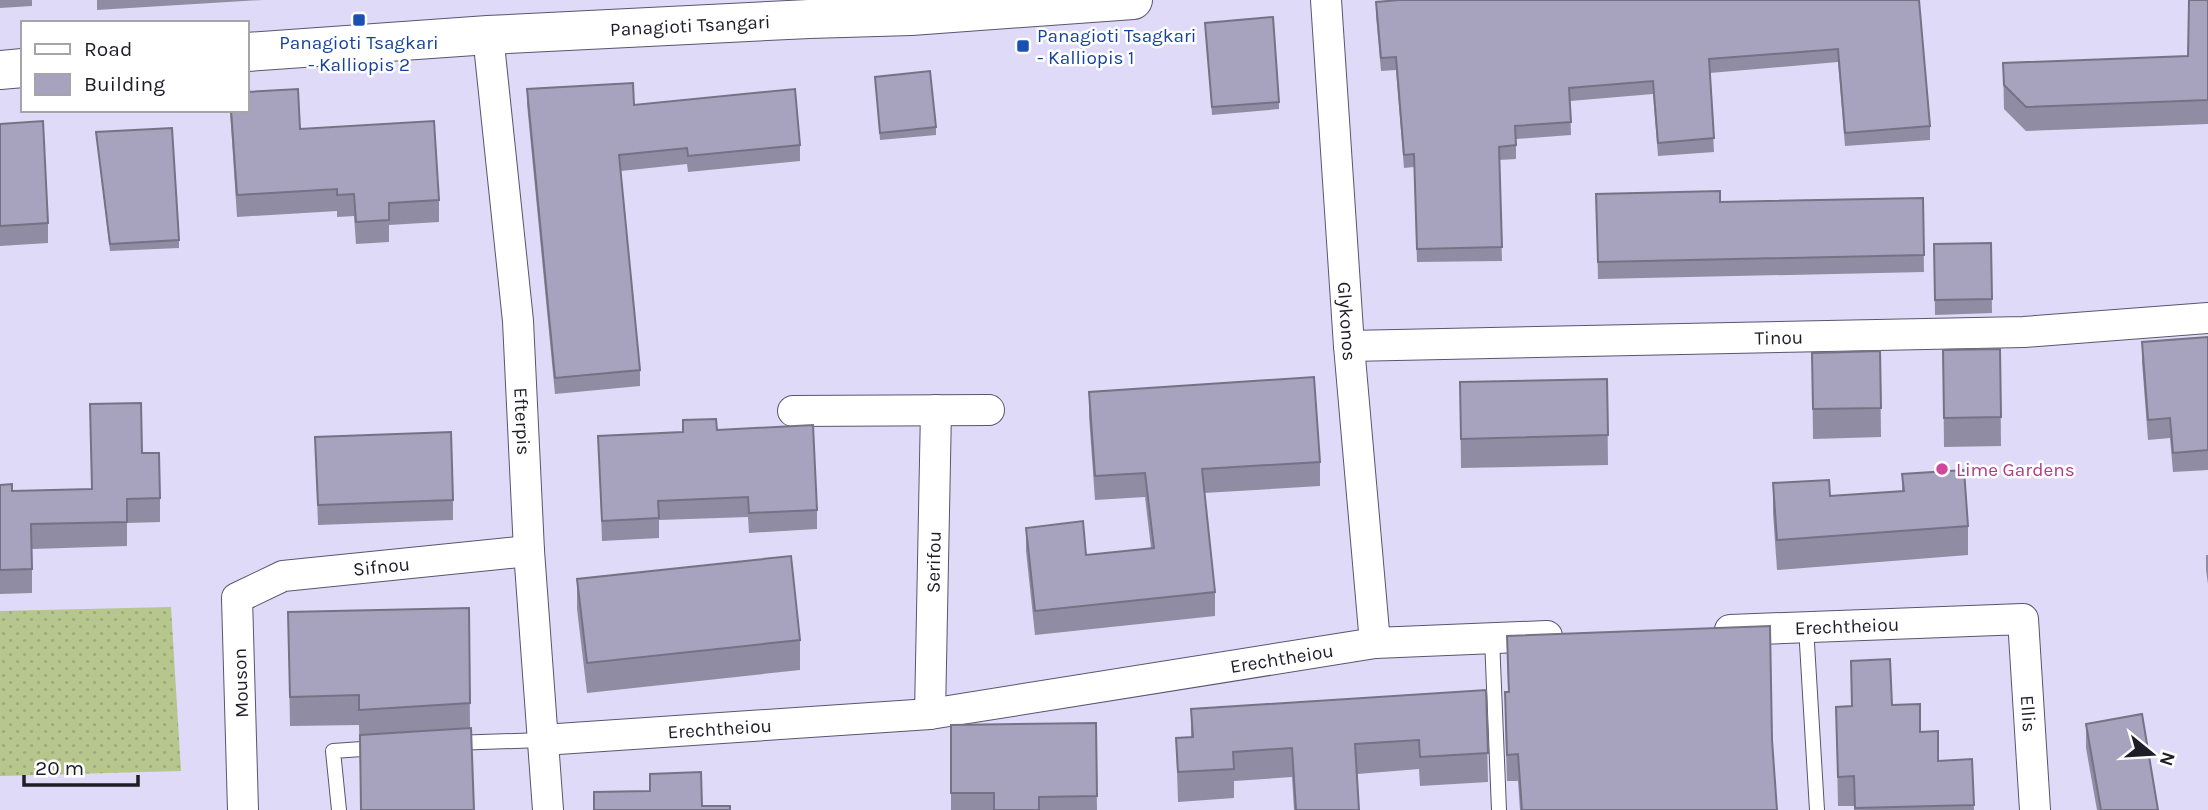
<svg xmlns="http://www.w3.org/2000/svg" width="2208" height="810" font-family="Karla,sans-serif">
<style>
.grass{fill:url(#grass-dots)}
.lines{fill:none;stroke-linecap:round;stroke-linejoin:round}
.lane-casing{stroke:#59556e;stroke-width:16}
.street-casing{stroke:#59556e;stroke-width:32}
.secondary-casing{stroke:#59556e;stroke-width:40}
.lane{stroke:#fff;stroke-width:14}
.street{stroke:#fff;stroke-width:30}
.secondary{stroke:#fff;stroke-width:38}
.wall{fill:#908ca4}
.building{fill:#a7a3bf;stroke:#757286;stroke-width:2}
.transit-dot{fill:#1a4fb4;stroke:#fff;stroke-width:2.5}
.hotel-dot{fill:#d1479c;stroke:#fff;stroke-width:2.5}
.labels{text-anchor:middle;stroke-width:5;stroke-linejoin:round;paint-order:stroke}
.street-label{font-size:19px;fill:#1f1d28;stroke:#fff}
.transit-label{font-size:19px;fill:#164399;stroke:#fff;text-anchor:start}
.hotel-label{font-size:19px;fill:#b23c85;stroke:#fff;text-anchor:start}
</style>
<defs>
<pattern id="grass-dots" width="8" height="8" patternUnits="userSpaceOnUse" patternTransform="scale(1.75)"><rect width="8" height="8" fill="#b7c68c"/><path d="M2 2h.1M6 6h.1" fill="none" stroke="#9daa79" stroke-width="1.8" stroke-linecap="round"/></pattern>
</defs>
<rect width="100%" height="100%" fill="#dedaf7"/>
<polygon class="grass" points="171,607 181,771 0,776 0,611"/>
<g class="lines">
<g class="lane-casing">
<g id="lane">
<polyline points="1806,627 1817,810"/>
<polyline points="1492,638 1499,810"/>
<polyline points="453,743 543,740"/>
<polyline points="339,810 333,751 377,748"/>
</g>
</g>
<g class="street-casing">
<g id="street">
<path id="s1" d="M 1326,0 L 1349,346 L 1375,643"/>
<path id="s2" d="M 488,35 L 518,321 L 529,551 L 548,810"/>
<path id="s3" d="M 1349,346 L 2024,332 L 2208,318"/>
<polyline points="793,411 989,410"/>
<path id="s4" d="M 1730,630 L 2023,619 L 2035,810"/>
<path id="s5" d="M 930,714 L 936,410"/>
<path id="s6" d="M 543,740 L 930,714 L 1375,643 L 1547,636"/>
<path id="s7" d="M 243,810 L 237,598 L 283,576 L 529,551"/>
</g>
</g>
<g class="secondary-casing">
<g id="secondary">
<path id="s8" d="M 247,52 L 488,35 L 809,19 L 911,16 L 1133,0"/>
<polyline points="0,70 23,68"/>
</g>
</g>
<use href="#lane" class="lane"/>
<use href="#street" class="street"/>
<use href="#secondary" class="secondary"/>
</g>
<g class="wall">
<polygon points="0,0 32,0 32,6 0,8"/>
<polygon points="97,0 262,0 97,10"/>
<polygon points="1919,0 1930,126 1930,140 1845,146 1838,62 1710,73 1714,152 1658,156 1653,94 1570,101 1571,135 1516,139 1516,159 1499,160 1502,261 1417,262 1414,167 1404,168 1396,70 1381,71 1376,15 1376,2"/>
<polygon points="2208,0 2208,124 2026,131 2004,109 2003,63 2188,56"/>
<polygon points="1205,23 1279,102 1279,109 1212,115"/>
<polygon points="875,77 936,127 936,135 880,140"/>
<polygon points="527,89 634,105 800,145 800,161 688,172 687,164 621,171 640,370 640,386 555,394 527,104"/>
<polygon points="230,110 247,110 300,129 439,200 439,222 389,225 389,242 356,244 354,216 337,217 337,211 237,217"/>
<polygon points="0,124 48,223 48,243 0,246"/>
<polygon points="96,132 179,240 179,248 110,251"/>
<polygon points="1596,194 1720,202 1923,198 1924,272 1598,279"/>
<polygon points="1991,243 1992,313 1935,315 1934,244"/>
<polygon points="2208,337 2208,470 2173,472 2170,438 2148,440 2142,362 2142,342"/>
<polygon points="2000,349 2001,446 1944,447 1943,350"/>
<polygon points="1880,351 1881,437 1813,439 1812,353"/>
<polygon points="1607,379 1608,465 1461,468 1460,382"/>
<polygon points="1089,392 1320,462 1320,486 1204,493 1215,592 1215,616 1035,635 1026,551 1026,528 1086,555 1151,548 1145,497 1095,500 1089,416"/>
<polygon points="90,404 142,453 160,498 160,522 127,523 127,546 32,549 32,593 0,594 0,485 12,491 92,489"/>
<polygon points="717,430 817,510 817,529 749,533 748,517 659,520 659,538 602,541 598,436"/>
<polygon points="315,437 453,500 453,520 318,525"/>
<polygon points="1902,474 1968,526 1968,555 1777,570 1773,513 1773,483 1830,496 1902,491"/>
<polygon points="2206,555 2208,555 2208,584 2206,570"/>
<polygon points="577,579 800,640 800,670 587,693 577,609"/>
<polygon points="469,608 470,728 361,810 359,725 290,726 288,612"/>
<polygon points="1507,636 1772,740 1777,810 1520,810 1518,781 1507,781 1505,719 1505,692 1508,692"/>
<polygon points="1851,661 1892,705 1920,732 1938,761 1972,759 1974,810 1854,810 1854,806 1838,806 1836,707 1851,706"/>
<polygon points="1486,690 1488,782 1420,786 1419,769 1357,774 1359,810 1294,810 1292,777 1234,781 1234,798 1178,802 1176,738 1191,738 1191,709"/>
<polygon points="1096,723 1097,810 951,810 951,725"/>
<polygon points="2086,724 2158,810 2097,810 2086,748"/>
</g>
<g class="building">
<polygon points="1399,0 1919,0 1930,126 1845,133 1838,49 1709,59 1714,138 1658,143 1653,81 1569,88 1571,122 1515,126 1516,145 1499,147 1502,247 1417,249 1414,154 1404,155 1396,57 1381,58 1376,2"/>
<polygon points="2189,0 2208,0 2208,100 2026,107 2004,85 2003,63 2188,56"/>
<polygon points="1273,17 1279,102 1212,107 1205,23"/>
<polygon points="930,71 936,127 880,133 875,77"/>
<polygon points="633,83 634,105 795,89 800,145 688,156 687,148 619,155 640,370 555,378 527,89"/>
<polygon points="298,89 300,129 434,121 439,200 389,203 389,220 356,222 354,194 337,195 337,189 237,195 231,110 247,110 247,92"/>
<polygon points="43,121 48,223 0,226 0,124"/>
<polygon points="172,128 179,240 110,244 96,132"/>
<polygon points="1720,191 1720,202 1923,198 1924,255 1598,262 1596,194"/>
<polygon points="1991,243 1992,299 1935,300 1934,244"/>
<polygon points="2208,337 2208,450 2173,453 2170,418 2148,420 2142,342"/>
<polygon points="2000,349 2001,417 1944,418 1943,350"/>
<polygon points="1880,351 1881,408 1813,409 1812,353"/>
<polygon points="1314,377 1320,462 1202,469 1215,592 1035,611 1026,528 1083,521 1086,555 1154,548 1145,473 1095,476 1089,392"/>
<polygon points="1607,379 1608,435 1461,439 1460,382"/>
<polygon points="141,403 142,453 159,453 160,498 127,499 127,522 31,524 32,569 0,570 0,485 12,484 12,491 92,489 90,404"/>
<polygon points="716,419 717,430 813,425 817,510 749,513 748,497 658,501 659,518 602,521 598,436 683,432 683,420"/>
<polygon points="451,432 453,500 318,505 315,437"/>
<polygon points="1964,470 1968,526 1777,540 1773,483 1829,480 1830,496 1904,491 1902,474"/>
<polygon points="791,556 800,640 587,663 577,579"/>
<polygon points="469,608 470,703 359,710 359,695 290,697 288,612"/>
<polygon points="1770,626 1772,740 1777,810 1522,810 1518,754 1507,755 1505,692 1509,692 1507,636"/>
<polygon points="1890,659 1892,705 1920,704 1920,732 1938,731 1938,761 1972,759 1974,805 1855,808 1854,776 1838,777 1836,707 1852,706 1851,661"/>
<polygon points="1486,690 1488,753 1420,757 1419,740 1355,744 1359,810 1296,810 1292,748 1233,752 1234,769 1178,772 1176,738 1193,737 1191,709"/>
<polygon points="2142,714 2158,810 2101,810 2086,724"/>
<polygon points="1096,723 1097,796 1039,797 1039,810 994,810 994,793 951,793 951,725"/>
<polygon points="471,728 474,810 361,810 360,735"/>
<polygon points="701,772 702,806 730,806 730,810 594,810 594,792 650,791 650,774"/>
</g>
<g class="transit-dot">
<rect x="352" y="13" width="14" height="14" rx="3.5"/>
<rect x="1016" y="39" width="14" height="14" rx="3.5"/>
</g>
<circle class="hotel-dot" cx="1942" cy="469" r="7"/>
<g class="labels">
<g class="street-label">
<text dy="7" stroke="none"><textPath href="#s8" startOffset="444">Panagioti Tsangari</textPath></text>
<text dy="7" stroke="none"><textPath href="#s1" startOffset="322">Glykonos</textPath></text>
<text dy="7" stroke="none"><textPath href="#s3" startOffset="430">Tinou</textPath></text>
<text dy="7" stroke="none"><textPath href="#s2" startOffset="388">Efterpis</textPath></text>
<text dy="7" stroke="none"><textPath href="#s5" startOffset="152">Serifou</textPath></text>
<text dy="7" stroke="none"><textPath href="#s7" startOffset="362">Sifnou</textPath></text>
<text dy="7" stroke="none"><textPath href="#s4" startOffset="117">Erechtheiou</textPath></text>
<text dy="7" stroke="none"><textPath href="#s6" startOffset="744">Erechtheiou</textPath></text>
<text transform="translate(240 683) rotate(-92)" y="7">Mouson</text>
<text dy="7" stroke="none"><textPath href="#s4" startOffset="388">Ellis</textPath></text>
<text dy="7" stroke="none"><textPath href="#s6" startOffset="177">Erechtheiou</textPath></text>
</g>
<g class="transit-label">
<text x="1037" y="42">Panagioti Tsagkari<tspan x="1037" dy="22">- Kalliopis 1</tspan></text>
<text x="359" y="49" text-anchor="middle">Panagioti Tsagkari<tspan x="359" dy="22">- Kalliopis 2</tspan></text>
</g>
<g class="hotel-label">
<text x="1956" y="476">Lime Gardens</text>
</g>
</g>
<rect x="21" y="21" width="228" height="91" fill="#ffffff" stroke="#a5a5a9" stroke-width="2"/>
<rect x="35" y="44" width="35" height="10" fill="#ffffff" stroke="#a5a5a9" stroke-width="2"/>
<text x="84" y="56" font-size="21" fill="#1f1d28">Road</text>
<rect x="35" y="74" width="35" height="21" fill="#a7a3bf" stroke="#a5a5a9" stroke-width="2"/>
<text x="84" y="91" font-size="21" fill="#1f1d28">Building</text>
<g transform="translate(2152 754) rotate(108)" stroke="#ffffff" stroke-width="5" paint-order="stroke">
<path d="M0-5L12 26L0 18L-12 26Z" fill="#1f1d28"/>
<text y="-10" font-size="19" font-weight="bold" text-anchor="middle" fill="#1f1d28">N</text>
</g>
<path d="M24 775v10h114v-10" fill="none" stroke="#1f1d28" stroke-width="3.5"/>
<text x="35" y="775" font-size="21" fill="#1f1d28" stroke="#ffffff" stroke-width="5" paint-order="stroke">20 m</text>
</svg>
